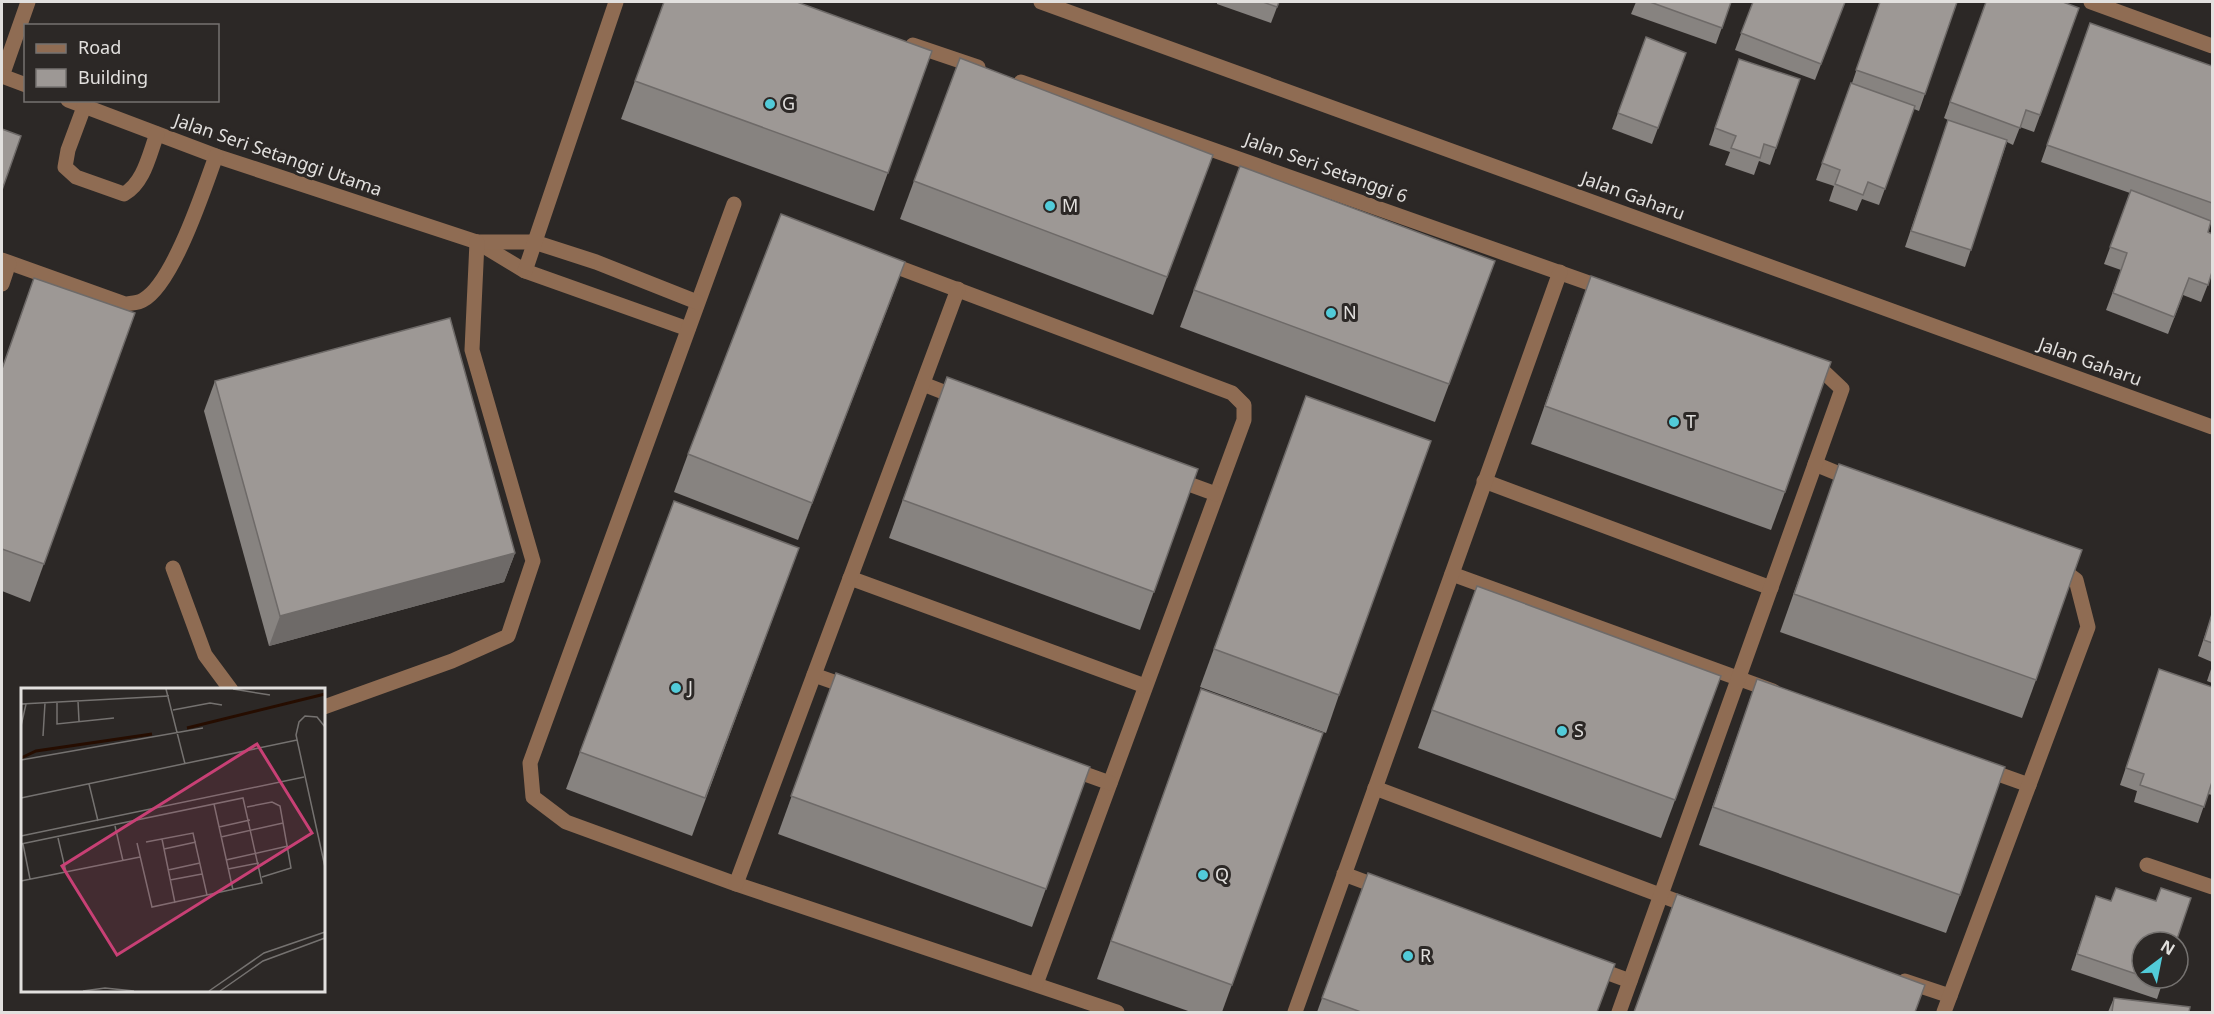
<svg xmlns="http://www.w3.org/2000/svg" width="2214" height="1014" font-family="'Noto Sans',sans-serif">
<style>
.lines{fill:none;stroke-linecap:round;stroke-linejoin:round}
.minor{stroke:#8f6c53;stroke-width:15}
.wall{fill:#878380}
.shaded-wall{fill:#6e6a68}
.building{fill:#9d9895;stroke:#6e6a68;stroke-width:1.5}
.poi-dot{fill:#52cbd9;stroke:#2c2826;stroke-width:2}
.labels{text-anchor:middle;stroke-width:6;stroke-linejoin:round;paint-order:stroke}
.poi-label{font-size:18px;fill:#e2e0de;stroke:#2c2826;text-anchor:start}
.street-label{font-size:18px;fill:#e2e0de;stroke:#2c2826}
.inset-river{fill:none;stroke:#260d00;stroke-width:3}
.inset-road{fill:none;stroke:#757270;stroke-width:1.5}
.view{fill:#c84075;fill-opacity:0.15;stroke:#c84075;stroke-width:3}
.inset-edge{fill:none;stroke:#e2e0de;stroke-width:3}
</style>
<rect width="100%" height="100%" fill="#2c2826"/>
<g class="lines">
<g class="minor">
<polyline points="1041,2 2212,427"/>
<polyline points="2091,2 2212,46"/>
<polyline points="913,45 978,67"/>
<polyline points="2,76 28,2"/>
<polyline points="2,76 26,85"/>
<polyline points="1021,82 1606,289"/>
<polyline points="68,100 216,156 477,242 525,271 688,329"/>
<path d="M 84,107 L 68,150 L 65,167 L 76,177 L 124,194 C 144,183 149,155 157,134"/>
<polyline points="734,204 530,763 533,797 566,822 736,884 1117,1012"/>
<polyline points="477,242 534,242 596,262 697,302"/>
<path d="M 2,260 L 125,304 C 131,303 139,303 143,300 C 173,284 204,189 216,156"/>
<polyline points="884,262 1232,393 1244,405 1244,420 1036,984"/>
<polyline points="525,271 616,2"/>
<polyline points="2,284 9,263"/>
<polyline points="923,384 959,398"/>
<polyline points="1815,464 1854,480"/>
<polyline points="1175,479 1216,494"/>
<polyline points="1484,481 1771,588"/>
<polyline points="173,568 205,655 231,690"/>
<polyline points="1452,574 1773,691"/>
<polyline points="850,578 1145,686"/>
<polyline points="814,675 851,688"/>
<polyline points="324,707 452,661 508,636 533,561 472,350 477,242"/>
<polyline points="1068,768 1110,783"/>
<polyline points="1984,769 2029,785"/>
<polyline points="1375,788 1692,907"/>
<polyline points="2147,865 2212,887"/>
<polyline points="1344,874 1384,889"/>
<polyline points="736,884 958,289"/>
<polyline points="1592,967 1630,981"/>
<polyline points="1905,981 1950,996"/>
<polyline points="1295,1012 1560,272"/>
<polyline points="1619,1012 1842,389 1824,372 1808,366"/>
<polyline points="1944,1012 2088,627 2076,580 2056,565"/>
</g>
</g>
<g class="wall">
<polygon points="664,2 932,51 874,211 621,119"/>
<polygon points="1217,2 1279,2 1271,23 1217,4"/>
<polygon points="1636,2 1731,2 1716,44 1631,14"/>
<polygon points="1753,2 1845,2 1815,80 1735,50"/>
<polygon points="1880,2 1957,2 1919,111 1914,109 1879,205 1862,199 1857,211 1829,201 1834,186 1816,180 1851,83 1852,83"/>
<polygon points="1986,2 2079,8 2034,132 2020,127 2013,145 2007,142 1965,267 1905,247 1948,120 1944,118"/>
<polygon points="2090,23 2212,66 2212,222 2211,222 2208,232 2212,274 2201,302 2183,295 2168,334 2106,310 2121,270 2104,264 2130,193 2041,162"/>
<polygon points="1646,37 1686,53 1652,144 1612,129"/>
<polygon points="1733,75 1800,79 1770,165 1759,161 1754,175 1725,165 1730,152 1709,145"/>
<polygon points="1240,166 1495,261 1435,422 1180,327"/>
<polygon points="914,181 1199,192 1153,315 900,219"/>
<polygon points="905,262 798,540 674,492 688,454"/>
<polygon points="135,313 30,602 2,591 2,369"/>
<polygon points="1577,314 1785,492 1771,530 1531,444"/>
<polygon points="947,377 1198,469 1140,630 889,538"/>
<polygon points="215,381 515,553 504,582 269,646 204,411"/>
<polygon points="1306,396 1339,695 1326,733 1200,687"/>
<polygon points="674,501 799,548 692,836 566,789"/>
<polygon points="1826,502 2036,680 2022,718 1780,632"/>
<polygon points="1477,586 1721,676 1661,838 1418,748"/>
<polygon points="2212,614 2212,662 2198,656"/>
<polygon points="2212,666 2212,683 2207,681"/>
<polygon points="2159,669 2212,687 2212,795 2208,794 2198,823 2134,802 2137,791 2120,785"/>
<polygon points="836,673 1090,767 1032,927 778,834"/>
<polygon points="1757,679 1960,895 1946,933 1699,845"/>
<polygon points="1201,689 1323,733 1222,1012 1191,1012 1097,979"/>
<polygon points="1368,873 1597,1012 1317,1012"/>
<polygon points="2096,896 2142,942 2142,978 2164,978 2157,999 2071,970"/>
<polygon points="2114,998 2189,1012 2108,1012"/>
</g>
<g class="shaded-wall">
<polygon points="905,262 891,300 798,540 812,503"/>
<polygon points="515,553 504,582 269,646 280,616"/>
</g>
<g class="building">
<polygon points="664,2 797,2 932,51 888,173 635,81"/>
<polygon points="1263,2 1279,2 1277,7"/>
<polygon points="1650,2 1731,2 1722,28"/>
<polygon points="1753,2 1845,2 1821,64 1741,33"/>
<polygon points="1880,2 1957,2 1925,94 1856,70"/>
<polygon points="1986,2 2063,2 2079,8 2040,115 2026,110 2020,128 1950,102"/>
<polygon points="2090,23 2212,66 2212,203 2047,145"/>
<polygon points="1646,37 1686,53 1658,128 1618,113"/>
<polygon points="960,58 1213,155 1167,277 914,181"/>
<polygon points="1739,59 1800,79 1776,148 1764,144 1760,158 1731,148 1736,136 1715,128"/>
<polygon points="1851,83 1915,106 1885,189 1868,182 1863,195 1835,184 1840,170 1822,163"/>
<polygon points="1948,120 2007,140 1971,250 1911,231"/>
<polygon points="2,129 21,136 2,190"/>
<polygon points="1240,166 1495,261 1449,384 1194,290"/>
<polygon points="2131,190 2211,221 2208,232 2212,234 2212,272 2208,285 2189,278 2174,317 2113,293 2127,253 2110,247"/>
<polygon points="781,214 905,262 812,503 688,454"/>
<polygon points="1591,276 1831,362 1785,492 1545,406"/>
<polygon points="34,278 135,313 44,564 2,549 2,369"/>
<polygon points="450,318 515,553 280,616 215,381"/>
<polygon points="947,377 1198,469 1154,592 903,500"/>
<polygon points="1306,396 1431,441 1339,695 1214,649"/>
<polygon points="1839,464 2082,550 2036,680 1794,594"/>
<polygon points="674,501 799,548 705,798 580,752"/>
<polygon points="1477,586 1721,676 1675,800 1432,710"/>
<polygon points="2212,614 2212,643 2204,640"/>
<polygon points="2159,669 2212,687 2212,782 2204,807 2140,785 2144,774 2126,768"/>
<polygon points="836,673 1090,767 1046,889 791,796"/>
<polygon points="1757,679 2005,767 1960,895 1713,807"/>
<polygon points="1201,689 1323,733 1232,985 1111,941"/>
<polygon points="1368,873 1615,964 1597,1012 1361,1012 1322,998"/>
<polygon points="2116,888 2156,901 2161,888 2191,898 2176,942 2142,942 2142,976 2077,954 2096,896 2111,901"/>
<polygon points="1677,894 1925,985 1915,1012 1634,1012"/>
<polygon points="2149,978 2164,978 2163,983"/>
<polygon points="2114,998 2190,1007 2189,1012 2112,1012"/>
</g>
<g class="poi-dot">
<circle cx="770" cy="104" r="6"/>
<circle cx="1050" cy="206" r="6"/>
<circle cx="1331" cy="313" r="6"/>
<circle cx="1674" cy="422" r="6"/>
<circle cx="676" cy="688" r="6"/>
<circle cx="1562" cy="731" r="6"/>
<circle cx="1203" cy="875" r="6"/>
<circle cx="1408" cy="956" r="6"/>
</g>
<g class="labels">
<g class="poi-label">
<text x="782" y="110">G</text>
<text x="1062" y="212">M</text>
<text x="1343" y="319">N</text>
<text x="1686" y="428">T</text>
<text x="688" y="694">J</text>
<text x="1574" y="737">S</text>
<text x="1215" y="881">Q</text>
<text x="1420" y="962">R</text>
</g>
<g class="street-label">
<text transform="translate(278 155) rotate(19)" y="6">Jalan Seri Setanggi Utama</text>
<text transform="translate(1326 168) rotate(20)" y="6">Jalan Seri Setanggi 6</text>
<text transform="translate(1633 196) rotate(20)" y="6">Jalan Gaharu</text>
<text transform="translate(2090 362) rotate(20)" y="6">Jalan Gaharu</text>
</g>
</g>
<g transform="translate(21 688)">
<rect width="304" height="304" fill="#2c2826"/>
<path class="inset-river" d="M 166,40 L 304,6M 0,70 L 15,63 L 131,46"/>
<path class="inset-road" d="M 145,1 L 164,76M 212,1 L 249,7M 57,13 L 58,33M 36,15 L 36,36 L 93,30M 0,16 L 148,8M 152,22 L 189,15 L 201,17M 0,38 L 5,16M 304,39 L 296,29 L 284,28 L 278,34 L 275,47 L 304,179M 22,48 L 24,15M 0,72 L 182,40M 68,96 L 77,133M 0,110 L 276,52M 193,116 L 212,202M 226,119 L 251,114 L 259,118 L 270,180 L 241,189M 94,138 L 102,173M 198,139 L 229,132M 0,148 L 283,89M 200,149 L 262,135M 37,150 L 45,184M 141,151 L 154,215M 125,154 L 172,145 L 186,207M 0,156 L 222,110 L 241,195 L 131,219 L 116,155M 2,156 L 9,191M 143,161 L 175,154M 205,172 L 267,158M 207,181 L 238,175M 147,182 L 179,175M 149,192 L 181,186M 0,193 L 119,169M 62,303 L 84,300 L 113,303M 188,303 L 243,265 L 304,244M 199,303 L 242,273 L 304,250"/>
<path class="view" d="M 236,56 L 291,145 L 96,267 L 41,178 Z"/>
<rect width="304" height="304" class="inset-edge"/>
</g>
<rect width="2214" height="1014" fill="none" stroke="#e2e0de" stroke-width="6"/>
<rect x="24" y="24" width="195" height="78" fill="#2c2826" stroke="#757270" stroke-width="1.5"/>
<rect x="36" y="44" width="30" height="9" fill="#8f6c53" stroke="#757270" stroke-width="1.5"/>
<text x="78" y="54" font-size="18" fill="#e2e0de">Road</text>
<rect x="36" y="69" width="30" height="18" fill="#9d9895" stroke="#757270" stroke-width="1.5"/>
<text x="78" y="84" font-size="18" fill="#e2e0de">Building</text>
<g transform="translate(2160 960) rotate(32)"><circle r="28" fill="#2c2826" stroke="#757270" stroke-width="1.5"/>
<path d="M0-4.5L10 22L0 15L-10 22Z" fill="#52cbd9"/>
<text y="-9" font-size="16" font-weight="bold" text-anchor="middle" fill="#e2e0de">N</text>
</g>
</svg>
